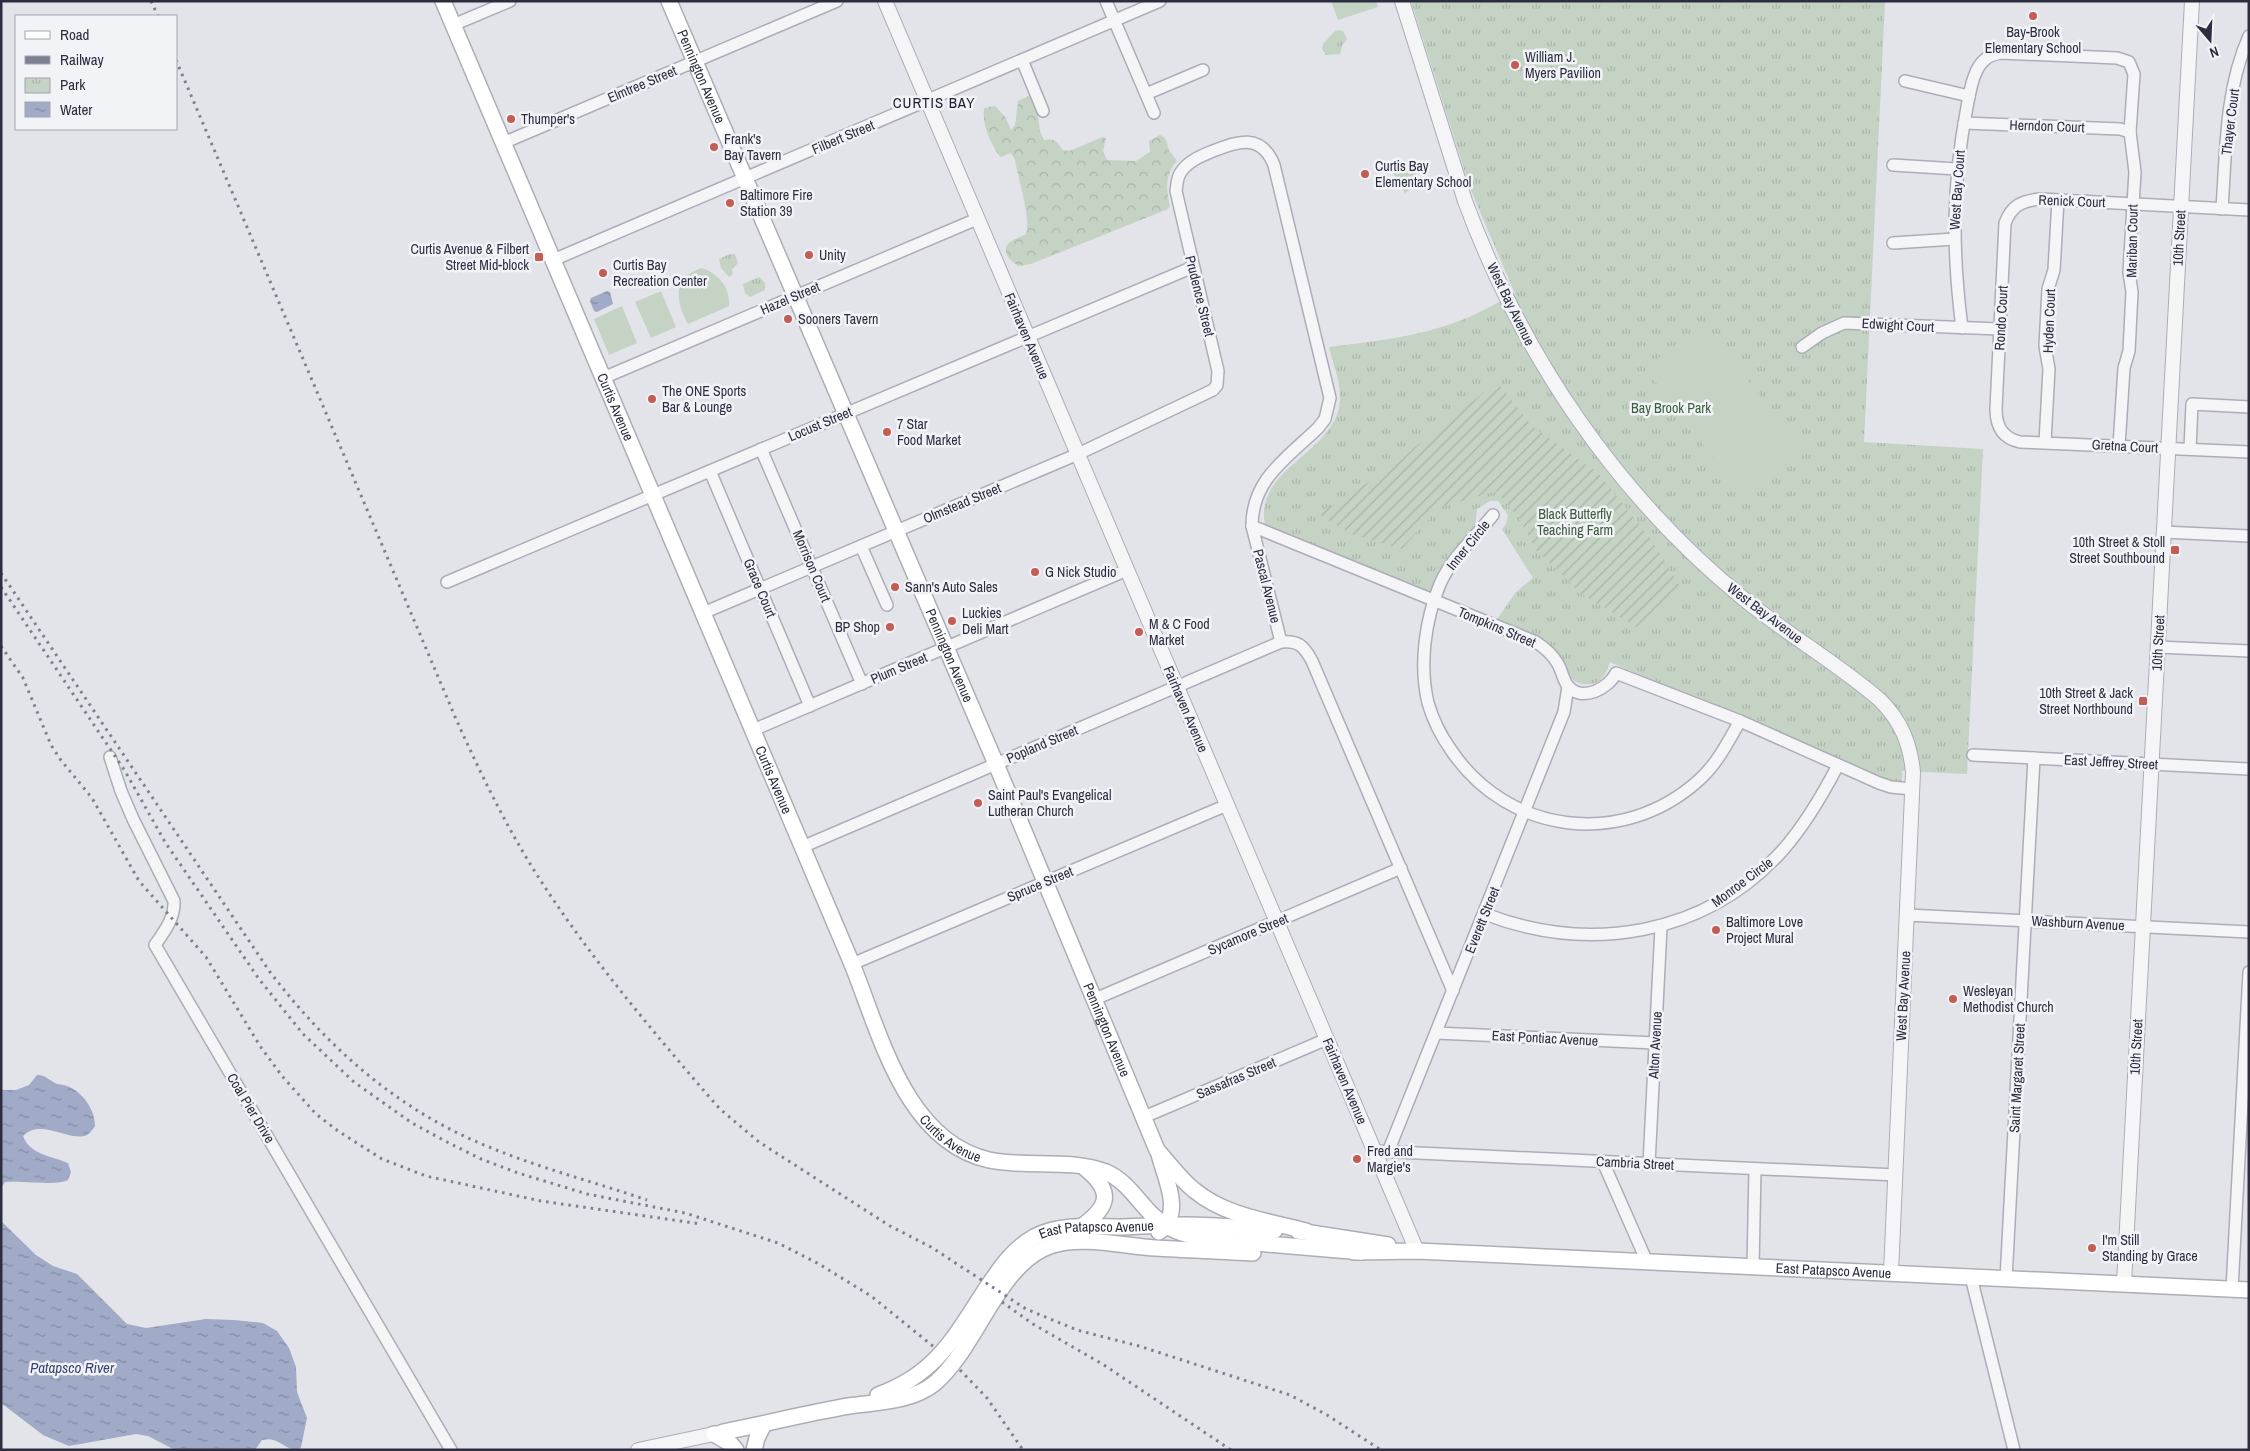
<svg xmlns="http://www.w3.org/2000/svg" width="2250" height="1451" font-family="'Archivo Narrow',sans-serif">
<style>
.forest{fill:url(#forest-crowns)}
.park{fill:url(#park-tufts)}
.garden{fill:url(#garden-furrows)}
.pitch{fill:#c4d3c4}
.water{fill:url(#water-ripples)}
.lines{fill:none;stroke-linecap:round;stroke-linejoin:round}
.minor-casing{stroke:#acadb7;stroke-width:14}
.tertiary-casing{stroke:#acadb7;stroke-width:16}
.secondary-casing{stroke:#acadb7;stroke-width:18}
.minor{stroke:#f5f5f8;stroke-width:11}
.tertiary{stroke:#f5f5f8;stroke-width:14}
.secondary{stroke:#fff;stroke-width:15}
.rail{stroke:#7d8092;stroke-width:3;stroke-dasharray:2.5 5;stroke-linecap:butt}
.poi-dot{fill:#c35d53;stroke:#f2f3f7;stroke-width:2}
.labels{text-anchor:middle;stroke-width:5;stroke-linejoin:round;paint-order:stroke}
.poi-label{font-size:14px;fill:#2c2e40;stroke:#f2f3f7;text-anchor:start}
.street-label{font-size:14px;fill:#2c2e40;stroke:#f2f3f7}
.park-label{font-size:14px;fill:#3a5b3c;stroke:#f2f3f7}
.neighbourhood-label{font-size:15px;letter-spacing:1px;fill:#1e2031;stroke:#f2f3f7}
.water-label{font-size:15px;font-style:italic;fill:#394471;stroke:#f2f3f7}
</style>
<defs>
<pattern id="forest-crowns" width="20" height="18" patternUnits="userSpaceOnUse" patternTransform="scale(1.25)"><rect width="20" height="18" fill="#c4d3c4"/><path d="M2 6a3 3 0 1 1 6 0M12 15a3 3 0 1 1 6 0" fill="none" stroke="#a9b5a9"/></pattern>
<pattern id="park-tufts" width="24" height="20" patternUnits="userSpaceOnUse" patternTransform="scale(1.25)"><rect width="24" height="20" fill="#c4d3c4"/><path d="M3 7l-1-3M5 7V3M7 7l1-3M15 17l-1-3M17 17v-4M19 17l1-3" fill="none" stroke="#a9b5a9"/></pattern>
<pattern id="garden-furrows" width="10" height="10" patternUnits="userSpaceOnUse" patternTransform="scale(1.25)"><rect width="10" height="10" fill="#c4d3c4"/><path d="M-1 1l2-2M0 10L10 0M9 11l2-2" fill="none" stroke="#a9b5a9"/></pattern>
<pattern id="water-ripples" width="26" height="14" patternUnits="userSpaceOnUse" patternTransform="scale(1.25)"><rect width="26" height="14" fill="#a1aac6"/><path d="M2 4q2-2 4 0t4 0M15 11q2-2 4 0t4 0" fill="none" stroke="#838ba2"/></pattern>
</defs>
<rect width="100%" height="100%" fill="#e3e4ea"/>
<path class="forest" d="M 1029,96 L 1036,102 L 1040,131 L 1044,140 C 1056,138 1056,142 1063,150 L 1069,151 L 1103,137 L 1106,138 L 1103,151 L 1107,160 L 1136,161 L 1150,152 L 1149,141 L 1160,135 C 1168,138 1166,142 1169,150 C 1171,154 1175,157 1177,161 C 1165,174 1166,189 1170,206 L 1168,209 L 1031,264 L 1019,266 C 1012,263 1001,253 1008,244 C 1011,240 1021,237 1026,234 C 1031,218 1018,178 1015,160 L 1011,153 L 1001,157 L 998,154 C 989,140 982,124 984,108 L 995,106 L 1006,118 L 1011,130 L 1015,125 L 1018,101 Z"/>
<g class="park">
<path d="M 1411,1 L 1885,1 L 1864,442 L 1983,449 L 1967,774 L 1902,771 L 1902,783 L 1877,778 L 1610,662 C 1606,673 1603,682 1591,684 C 1564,688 1563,655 1545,642 L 1495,622 L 1516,592 L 1533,578 L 1502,529 L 1506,524 L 1508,515 L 1498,501 L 1490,501 L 1477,509 L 1475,528 L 1433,589 L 1429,591 L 1265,525 C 1253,468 1337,453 1340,400 C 1341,383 1333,363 1329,347 C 1377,341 1425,336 1469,317 C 1485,310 1500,301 1515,294 L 1470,188 Z"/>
<polygon points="1336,30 1343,31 1347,39 1342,46 1340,54 1326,55 1322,49 1323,44"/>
<polygon points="1407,162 1421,181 1405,193 1392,172"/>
<polygon points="730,254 735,254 738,263 732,270 733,274 729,277 721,268 719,259"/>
<polygon points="759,277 765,283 765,290 750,297 745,293 743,284"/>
</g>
<polygon class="garden" points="1497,382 1532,426 1598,473 1650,538 1683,591 1640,629 1582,594 1536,550 1519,518 1496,491 1439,508 1402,549 1351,534 1319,514 1381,474"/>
<g class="pitch">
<polygon points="1331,1 1376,1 1378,7 1338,20"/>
<path d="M 702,268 C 719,274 730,287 729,306 L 688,324 C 675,301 672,277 702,268 Z"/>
<polygon points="661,291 676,327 651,338 635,302"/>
<polygon points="622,306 637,343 609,355 594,319"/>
<polygon points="1705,323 1804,454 1744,499 1645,368"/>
</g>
<g class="water">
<polygon points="607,291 610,292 613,304 597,312 594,311 590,301 591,298"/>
<path d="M 37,1075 C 46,1075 47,1079 55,1083 C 58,1085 63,1084 67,1086 C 83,1092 95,1110 95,1126 C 93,1129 90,1133 87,1135 C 71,1143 41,1117 23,1136 C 30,1155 52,1156 68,1163 L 71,1172 L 68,1180 C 56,1186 22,1181 5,1182 L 1,1188 L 1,1090 L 16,1090 L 29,1085 Z"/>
<path d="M 1,1221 L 36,1255 L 53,1266 L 77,1274 L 127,1324 L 146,1328 L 206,1319 L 234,1320 L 263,1323 L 277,1331 L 289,1348 L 296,1367 L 297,1392 L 307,1418 L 301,1447 L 299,1450 C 283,1450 279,1436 262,1440 L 255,1450 L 175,1450 L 148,1436 L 136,1434 L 69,1446 L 43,1435 L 1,1403 Z"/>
</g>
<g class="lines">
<g class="minor-casing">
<g id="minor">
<polyline points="1106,1 1154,113"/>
<polyline points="453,25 510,1"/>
<polyline points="1022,60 1043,111"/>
<polyline points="1905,81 1969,96"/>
<polyline points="1146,94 1203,70"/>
<polyline points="1964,123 2120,129 2130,132"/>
<polyline points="503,143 837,1"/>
<polyline points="1893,165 1957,169"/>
<path d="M 2222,209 C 2226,151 2225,90 2249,36"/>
<path d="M 2249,210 L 2040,199 C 2022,201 2012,205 2005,223 L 1996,409 C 1996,426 2002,438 2020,442 L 2249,452"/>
<polyline points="1893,243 1954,239"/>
<polyline points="553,260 1160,1"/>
<path d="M 1962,328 C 1952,250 1952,185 1967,107 C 1970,92 1973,67 1987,58 C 1991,55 1996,54 2001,53 L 2117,58 L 2129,62 L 2134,74 L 2130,132 L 2135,172 L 2129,272 L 2132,292 L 2129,351 L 2124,368 L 2119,446"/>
<polyline points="1802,347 1822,333 1844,323 2000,329"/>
<polyline points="603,378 977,219"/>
<polyline points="2045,442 2049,369 2045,346 2048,289 2054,270 2058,200"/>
<polyline points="761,449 862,684"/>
<polyline points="2190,449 2192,404 2249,407"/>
<polyline points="710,471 810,706"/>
<path d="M 1493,515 C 1475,537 1452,557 1440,584 C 1425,620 1419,665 1428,703 C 1433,720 1441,736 1451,750 C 1508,835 1623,849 1699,780 C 1717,764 1728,742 1740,721"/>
<path d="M 1252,526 L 1536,642 C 1545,648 1553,655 1558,664 C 1562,671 1563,680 1568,686 C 1582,703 1609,688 1616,673 L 1740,721 L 1879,783 L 1891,787 L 1912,789"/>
<polyline points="2163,532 2249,536"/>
<polyline points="861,546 887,605"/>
<polyline points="447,582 1193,267"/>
<path d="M 703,613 L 1078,454 L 1213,390 L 1217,385 L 1218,371 L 1176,191 C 1177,184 1177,177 1181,172 C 1188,161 1201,156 1213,151 C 1238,141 1261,133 1274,165 L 1330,398 L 1325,419 L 1318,428 C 1287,458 1252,479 1252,526 L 1281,642"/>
<polyline points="2157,647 2249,651"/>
<polyline points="753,730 1127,570"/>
<polyline points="1973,755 2249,769"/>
<path d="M 110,757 L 121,791 L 133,819 L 174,901 C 175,918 164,932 155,945 L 451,1450"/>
<path d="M 802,847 L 1281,642 C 1298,640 1304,646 1312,661 L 1453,991"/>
<path d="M 1485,914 C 1589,954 1705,936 1782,851 C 1805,825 1822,796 1838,765"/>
<polyline points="1907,915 2249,932"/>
<polyline points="852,964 1227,805"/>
<polyline points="1095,999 1401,868"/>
<polyline points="1436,1033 1655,1043"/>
<polyline points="1144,1117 1327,1039"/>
<polyline points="1375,1151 1896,1175"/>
<polyline points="1388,1152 1564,712 1568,686"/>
<polyline points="1603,1162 1647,1262"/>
<polyline points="1649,1164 1661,927"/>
<polyline points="1753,1267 1755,1169"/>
<polyline points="1971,1277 2014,1450"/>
<polyline points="2006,1279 2034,758"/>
<polyline points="2232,1289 2249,972"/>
</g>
</g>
<g class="tertiary-casing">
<g id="tertiary">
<polyline points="885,1 1417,1251"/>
<path d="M 1402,1 L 1465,201 C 1522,355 1616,495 1744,599 C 1788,635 1837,663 1880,700 C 1901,721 1910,743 1913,772 L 1891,1273"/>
<polyline points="2124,1284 2192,1"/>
<polyline points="638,1450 723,1432"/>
</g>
</g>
<g class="secondary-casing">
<g id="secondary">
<path id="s1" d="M 443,1 L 852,964 C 880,1033 905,1141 989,1160 C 1027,1168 1069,1158 1106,1172 C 1132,1183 1143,1213 1168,1227 C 1194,1241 1227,1241 1256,1243 C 1291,1246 1327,1249 1362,1252"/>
<path id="s2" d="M 669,1 L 996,764 L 1157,1150 C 1169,1163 1180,1179 1194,1190 C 1225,1216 1268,1221 1306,1231"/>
<path d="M 1159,1154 C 1165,1179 1184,1212 1159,1232"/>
<path d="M 1081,1227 C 1109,1207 1114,1192 1085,1168"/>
<polyline points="1298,1231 1388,1245"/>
<path id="s3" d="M 1354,1252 L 1417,1251 L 2249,1290"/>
<path id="s4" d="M 878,1395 C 937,1374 955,1336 988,1286 C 1001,1267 1013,1249 1034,1237 C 1060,1223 1095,1227 1123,1227 C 1143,1226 1164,1225 1184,1225 C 1214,1225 1244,1228 1275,1230"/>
<path d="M 723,1432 C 765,1424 807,1413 849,1406 C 877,1402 912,1402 935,1383 C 977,1347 998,1264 1050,1246 C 1080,1235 1123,1246 1155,1248 C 1188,1250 1221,1251 1253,1253"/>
<polyline points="714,1434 731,1444 736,1450"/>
<polyline points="754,1450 757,1438 764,1424"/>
</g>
</g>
<use href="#minor" class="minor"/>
<use href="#tertiary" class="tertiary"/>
<use href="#secondary" class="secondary"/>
<g class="rail">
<polyline points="151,1 158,16"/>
<path d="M 176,60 L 456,719 C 479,770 503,820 532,867 C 582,947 644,1021 705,1092 L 720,1109 L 759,1142 L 890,1226 L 931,1247 L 1026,1309 L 1077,1330 L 1139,1346 L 1290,1395 L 1327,1415 L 1381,1450"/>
<path d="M 1,573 L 270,972 C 328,1048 399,1111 489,1147 C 540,1168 594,1182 647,1200"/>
<polyline points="1,587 125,771 165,842 259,979 303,1034 354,1082 412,1123 447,1142 481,1159 518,1173 587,1194 685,1213 778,1243 819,1264 871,1296 934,1347"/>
<polyline points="1,646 23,678 51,745 60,759 92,798 139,881 206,957 260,1046 282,1076 316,1114 338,1131 382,1159 426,1176 541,1201 701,1224"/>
<polyline points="1002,1302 1033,1324 1104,1365 1231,1450"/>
<polyline points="960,1370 987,1398 1023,1450"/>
</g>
</g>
<g class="poi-dot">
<circle cx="2033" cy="16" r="5"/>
<circle cx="1515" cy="65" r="5"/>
<circle cx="511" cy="119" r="5"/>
<circle cx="714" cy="147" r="5"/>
<circle cx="1365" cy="174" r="5"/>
<circle cx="730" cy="203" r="5"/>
<circle cx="809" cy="255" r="5"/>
<rect x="534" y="252" width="10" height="10" rx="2.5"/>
<circle cx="603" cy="273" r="5"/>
<circle cx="788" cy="319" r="5"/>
<circle cx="652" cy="399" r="5"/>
<circle cx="887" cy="432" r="5"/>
<rect x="2170" y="545" width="10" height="10" rx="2.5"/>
<circle cx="1035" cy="572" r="5"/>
<circle cx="895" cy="587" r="5"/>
<circle cx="952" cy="621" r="5"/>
<circle cx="890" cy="627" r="5"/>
<circle cx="1139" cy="632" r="5"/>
<rect x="2138" y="696" width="10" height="10" rx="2.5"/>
<circle cx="978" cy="803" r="5"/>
<circle cx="1716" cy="930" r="5"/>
<circle cx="1953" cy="999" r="5"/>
<circle cx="1357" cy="1159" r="5"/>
<circle cx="2092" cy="1248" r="5"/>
</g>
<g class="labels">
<g class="poi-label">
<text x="2033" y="37" text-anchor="middle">Bay-Brook<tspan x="2033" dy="16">Elementary School</tspan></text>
<text x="1525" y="62">William J.<tspan x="1525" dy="16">Myers Pavilion</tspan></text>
<text x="521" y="124">Thumper's</text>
<text x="724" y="144">Frank's<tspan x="724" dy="16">Bay Tavern</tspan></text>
<text x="1375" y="171">Curtis Bay<tspan x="1375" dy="16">Elementary School</tspan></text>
<text x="740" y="200">Baltimore Fire<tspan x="740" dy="16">Station 39</tspan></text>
<text x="529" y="254" text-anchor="end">Curtis Avenue &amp; Filbert<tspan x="529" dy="16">Street Mid-block</tspan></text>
<text x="819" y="260">Unity</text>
<text x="613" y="270">Curtis Bay<tspan x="613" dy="16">Recreation Center</tspan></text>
<text x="798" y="324">Sooners Tavern</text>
<text x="662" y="396">The ONE Sports<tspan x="662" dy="16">Bar &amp; Lounge</tspan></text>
<text x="897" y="429">7 Star<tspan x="897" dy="16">Food Market</tspan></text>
<text x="2165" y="547" text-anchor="end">10th Street &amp; Stoll<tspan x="2165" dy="16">Street Southbound</tspan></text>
<text x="1045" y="577">G Nick Studio</text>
<text x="905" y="592">Sann's Auto Sales</text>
<text x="962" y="618">Luckies<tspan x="962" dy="16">Deli Mart</tspan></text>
<text x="1149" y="629">M &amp; C Food<tspan x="1149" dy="16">Market</tspan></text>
<text x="880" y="632" text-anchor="end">BP Shop</text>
<text x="2133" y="698" text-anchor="end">10th Street &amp; Jack<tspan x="2133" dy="16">Street Northbound</tspan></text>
<text x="988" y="800">Saint Paul's Evangelical<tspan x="988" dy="16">Lutheran Church</tspan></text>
<text x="1726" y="927">Baltimore Love<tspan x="1726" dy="16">Project Mural</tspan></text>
<text x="1963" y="996">Wesleyan<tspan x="1963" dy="16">Methodist Church</tspan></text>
<text x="1367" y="1156">Fred and<tspan x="1367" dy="16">Margie's</tspan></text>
<text x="2102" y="1245">I'm Still<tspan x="2102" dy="16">Standing by Grace</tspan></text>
</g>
<g class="street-label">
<text dy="5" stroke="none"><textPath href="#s2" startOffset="82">Pennington Avenue</textPath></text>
<text transform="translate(642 84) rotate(-23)" y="5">Elmtree Street</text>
<text transform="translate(2230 122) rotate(-83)" y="5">Thayer Court</text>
<text transform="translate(2047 126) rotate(2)" y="5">Herndon Court</text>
<text transform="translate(843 137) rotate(-23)" y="5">Filbert Street</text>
<text transform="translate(1957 190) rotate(-86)" y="5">West Bay Court</text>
<text transform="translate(2072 201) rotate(2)" y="5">Renick Court</text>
<text transform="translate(2179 238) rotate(-87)" y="5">10th Street</text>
<text transform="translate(2132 241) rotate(-89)" y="5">Mariban Court</text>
<text transform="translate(1200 296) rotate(76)" y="5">Prudence Street</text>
<text transform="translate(790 298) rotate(-23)" y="5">Hazel Street</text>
<text transform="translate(1511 304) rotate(64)" y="5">West Bay Avenue</text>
<text transform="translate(2001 318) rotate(-87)" y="5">Rondo Court</text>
<text transform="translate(2049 321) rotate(-88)" y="5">Hyden Court</text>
<text transform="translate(1898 325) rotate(3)" y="5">Edwight Court</text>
<text transform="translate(1027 336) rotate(67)" y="5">Fairhaven Avenue</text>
<text dy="5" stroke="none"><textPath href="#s1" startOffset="441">Curtis Avenue</textPath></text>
<text transform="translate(820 424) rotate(-23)" y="5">Locust Street</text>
<text transform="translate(2125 446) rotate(3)" y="5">Gretna Court</text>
<text transform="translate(962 503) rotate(-23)" y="5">Olmstead Street</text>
<text transform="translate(1468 545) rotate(-51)" y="5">Inner Circle</text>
<text transform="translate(812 566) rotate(67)" y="5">Morrison Court</text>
<text transform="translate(1267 586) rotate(76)" y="5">Pascal Avenue</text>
<text transform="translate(760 588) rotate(67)" y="5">Grace Court</text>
<text transform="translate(1765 613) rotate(37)" y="5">West Bay Avenue</text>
<text transform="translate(1497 627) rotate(23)" y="5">Tompkins Street</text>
<text transform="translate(2158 643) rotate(-87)" y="5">10th Street</text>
<text dy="5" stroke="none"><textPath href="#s2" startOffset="712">Pennington Avenue</textPath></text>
<text transform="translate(899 668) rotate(-23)" y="5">Plum Street</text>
<text transform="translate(1186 709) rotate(67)" y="5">Fairhaven Avenue</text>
<text transform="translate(1042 744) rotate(-23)" y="5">Popland Street</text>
<text transform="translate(2111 762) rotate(3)" y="5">East Jeffrey Street</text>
<text dy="5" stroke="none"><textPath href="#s1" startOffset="846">Curtis Avenue</textPath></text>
<text transform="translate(1742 882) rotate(-37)" y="5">Monroe Circle</text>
<text transform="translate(1040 884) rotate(-23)" y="5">Spruce Street</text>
<text transform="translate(1482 920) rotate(-68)" y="5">Everett Street</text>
<text transform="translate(2078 923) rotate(3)" y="5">Washburn Avenue</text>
<text transform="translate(1248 934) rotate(-23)" y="5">Sycamore Street</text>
<text transform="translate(1903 996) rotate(-87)" y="5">West Bay Avenue</text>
<text dy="5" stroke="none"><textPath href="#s2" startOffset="1118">Pennington Avenue</textPath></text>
<text transform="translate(1545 1038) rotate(3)" y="5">East Pontiac Avenue</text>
<text transform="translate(1655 1045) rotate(-87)" y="5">Alton Avenue</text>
<text transform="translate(2136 1047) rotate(-87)" y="5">10th Street</text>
<text transform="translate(1236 1078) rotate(-23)" y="5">Sassafras Street</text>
<text transform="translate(2017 1078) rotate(-87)" y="5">Saint Margaret Street</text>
<text transform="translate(1345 1081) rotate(67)" y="5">Fairhaven Avenue</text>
<text transform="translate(251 1108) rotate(59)" y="5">Coal Pier Drive</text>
<text dy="5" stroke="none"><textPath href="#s1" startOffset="1251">Curtis Avenue</textPath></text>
<text transform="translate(1635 1163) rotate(3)" y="5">Cambria Street</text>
<text dy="5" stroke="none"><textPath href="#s4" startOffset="290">East Patapsco Avenue</textPath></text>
<text dy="5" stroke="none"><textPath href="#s3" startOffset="480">East Patapsco Avenue</textPath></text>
</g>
<g class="park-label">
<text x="1671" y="413">Bay Brook Park</text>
<text x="1575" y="519">Black Butterfly<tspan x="1575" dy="16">Teaching Farm</tspan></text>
</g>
<g class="neighbourhood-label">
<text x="934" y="108">CURTIS BAY</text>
</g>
<g class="water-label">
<text x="72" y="1373">Patapsco River</text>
</g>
</g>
<rect width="2250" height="1451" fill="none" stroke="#2c2e40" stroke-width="5"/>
<rect x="15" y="15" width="162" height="115" fill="#f2f3f7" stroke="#a3a4ae"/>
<rect x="25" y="31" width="25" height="8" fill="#ffffff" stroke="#a3a4ae"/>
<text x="60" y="40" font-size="15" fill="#2c2e40">Road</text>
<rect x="25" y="56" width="25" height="8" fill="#7d8092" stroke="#a3a4ae"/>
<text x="60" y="65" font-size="15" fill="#2c2e40">Railway</text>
<rect x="25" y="78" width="25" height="15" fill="url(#park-tufts)" stroke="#a3a4ae"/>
<text x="60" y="90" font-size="15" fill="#2c2e40">Park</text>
<rect x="25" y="102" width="25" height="15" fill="url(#water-ripples)" stroke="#a3a4ae"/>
<text x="60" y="115" font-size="15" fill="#2c2e40">Water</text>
<g transform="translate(2210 40) rotate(161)" stroke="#f2f3f7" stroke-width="4" paint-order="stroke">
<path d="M0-4L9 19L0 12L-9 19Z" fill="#2c2e40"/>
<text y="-8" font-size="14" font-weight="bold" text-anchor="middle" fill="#2c2e40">N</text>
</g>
</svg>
